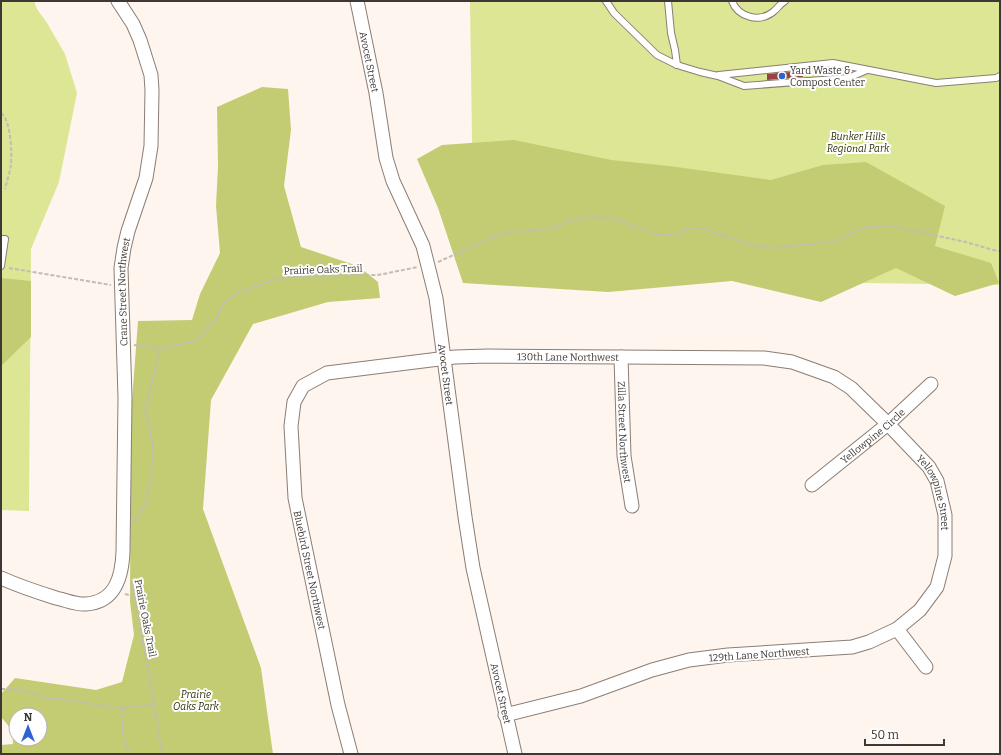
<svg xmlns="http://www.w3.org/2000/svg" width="1001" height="755" font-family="Bitter,serif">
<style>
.green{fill:#dde694}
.forest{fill:#c3cc72;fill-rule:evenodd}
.building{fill:#984341}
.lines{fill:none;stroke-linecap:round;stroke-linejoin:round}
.service-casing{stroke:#8b7d74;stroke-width:8}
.minor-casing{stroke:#8b7d74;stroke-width:15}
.path{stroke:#c4bbb6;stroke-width:2;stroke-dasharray:4 2;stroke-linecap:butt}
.service{stroke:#fff;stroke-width:6}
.minor{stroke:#fff;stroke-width:13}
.poi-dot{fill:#3063d2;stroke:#fff;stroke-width:1.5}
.labels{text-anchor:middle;stroke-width:4;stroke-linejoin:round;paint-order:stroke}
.street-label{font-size:10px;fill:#3e3733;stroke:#fff}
.poi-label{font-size:10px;fill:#3e3733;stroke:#fff;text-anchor:start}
.park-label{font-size:10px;font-style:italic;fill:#2d3109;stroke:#fff}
</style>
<rect width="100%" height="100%" fill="#fff5ef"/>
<g class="green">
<polygon points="1,1 34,1 37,9 47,23 65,54 77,93 59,182 31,249 29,511 1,510"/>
<polygon points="470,1 1000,1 1000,285 474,277"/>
</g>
<g class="forest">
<path d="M 262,87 L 288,89 L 291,130 L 284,186 L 301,247 L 358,266 L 378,282 L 380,298 L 328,302 L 253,324 L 211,400 L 203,509 L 261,668 L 273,754 L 1,754 L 1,745 L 13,744 L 12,730 L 1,717 L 1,694 L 15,678 L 96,690 L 122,682 L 134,635 L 130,602 L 131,414 L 138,321 L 192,320 L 200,294 L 220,253 L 216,206 L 218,166 L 217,107 ZM 16,715 L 40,715 L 40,739 L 16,739 Z"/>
<polygon points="514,140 611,160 669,166 771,180 823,165 866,162 945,206 935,246 991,263 999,283 955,296 896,268 821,302 732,281 608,292 463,283 438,208 417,159 442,145"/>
<polygon points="1,278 31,281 31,337 1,366"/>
</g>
<polygon class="building" points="802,71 803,77 767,80 767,74"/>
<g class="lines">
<g class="service-casing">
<g id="service">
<polyline points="606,1 614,13 657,55 677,65 700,72 718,76 744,86 848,78 867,70"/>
<polyline points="668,1 671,33 675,50 677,65"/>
<path d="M 732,1 C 738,17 759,23 773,12 C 778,8 780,4 785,1"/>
<polyline points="719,75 833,63 936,83 996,78 1000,76"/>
<polyline points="1,239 5,239 1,266"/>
</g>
</g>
<g class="minor-casing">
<g id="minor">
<path id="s1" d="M 357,1 L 376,93 L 386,158 L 393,181 L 423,246 L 436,298 L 465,517 L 473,568 L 515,754"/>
<path id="s2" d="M 621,357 L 624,456 L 632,506"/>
<path id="s3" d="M 812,485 L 888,424 L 931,384"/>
<path id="s4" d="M 1,578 C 19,586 37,592 56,598 C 66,600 76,605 86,604 C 116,602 122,576 123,552 L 125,398 L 121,268 L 124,248 L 128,231 L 146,178 L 151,146 L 152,90 L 151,75 L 140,40 L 133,24 L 118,1"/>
<polyline points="897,629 926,667"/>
<path id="s5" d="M 351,754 L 338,705 L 295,498 L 291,426 L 294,402 L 303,386 L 327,373 L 455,357 L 488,356 L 764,358 L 792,362 L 834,377 L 851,388 L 888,424 L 929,467 L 937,481 L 945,515 L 945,556 L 937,587 L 920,610 L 897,629 L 869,642 L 852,647 L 728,655 L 689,660 L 652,670 L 581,696 L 505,715"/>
</g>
</g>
<g class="path">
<path d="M 1,113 C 11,120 12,153 11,164 C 10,172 7,181 5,189"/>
<polyline points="438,262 500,234 552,228 573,220 590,217 612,218 657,234 675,235 690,228 702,228 756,246 770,248 833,242 863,228 875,226 890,226 966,242 993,250 1000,251"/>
<polyline points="9,268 111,285"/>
<polyline points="134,345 160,349 197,340 215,320 224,303 237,293 275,279 297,276 378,275 418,267"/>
<polyline points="135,522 146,504 152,466 153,441 145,411 160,349"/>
<polyline points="131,581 150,679 162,754"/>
<polyline points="125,594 133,596"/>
<polyline points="1,689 15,689 32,693 45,698 74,700 96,705 123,708 153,704"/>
<polyline points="123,708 122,730 128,751 127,754"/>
</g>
<use href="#service" class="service"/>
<use href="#minor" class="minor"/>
</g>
<circle class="poi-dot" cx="782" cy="76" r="4"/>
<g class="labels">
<g class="street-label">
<text dy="4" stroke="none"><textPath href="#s1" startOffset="62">Avocet Street</textPath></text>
<text transform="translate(323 269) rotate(-2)" y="4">Prairie Oaks Trail</text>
<text dy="4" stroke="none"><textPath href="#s4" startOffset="421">Crane Street Northwest</textPath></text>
<text dy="4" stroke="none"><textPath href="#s5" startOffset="646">130th Lane Northwest</textPath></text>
<text dy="4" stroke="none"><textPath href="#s1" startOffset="386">Avocet Street</textPath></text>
<text dy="4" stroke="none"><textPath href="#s2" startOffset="75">Zilla Street Northwest</textPath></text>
<text dy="4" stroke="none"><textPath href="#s3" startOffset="78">Yellowpine Circle</textPath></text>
<text dy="4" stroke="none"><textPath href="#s5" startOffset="1072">Yellowpine Street</textPath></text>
<text transform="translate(310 570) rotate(78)" y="4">Bluebird Street Northwest</text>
<text transform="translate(146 618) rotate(79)" y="4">Prairie Oaks Trail</text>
<text transform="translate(759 654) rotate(-4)" y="4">129th Lane Northwest</text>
<text dy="4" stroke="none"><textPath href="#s1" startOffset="710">Avocet Street</textPath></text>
</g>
<g class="poi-label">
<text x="790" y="74">Yard Waste &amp;<tspan x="790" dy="12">Compost Center</tspan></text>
</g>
<g class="park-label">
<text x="858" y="140">Bunker Hills<tspan x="858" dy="12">Regional Park</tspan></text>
<text x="196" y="698">Prairie<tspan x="196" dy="12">Oaks Park</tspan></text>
</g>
</g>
<rect width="1001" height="755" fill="none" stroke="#3e3733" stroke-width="4"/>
<g transform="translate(28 727)"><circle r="19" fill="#ffffff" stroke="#b2afad"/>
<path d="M0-3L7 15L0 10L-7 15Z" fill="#3063d2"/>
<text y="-6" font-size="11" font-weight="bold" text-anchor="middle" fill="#3e3733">N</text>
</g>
<path d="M865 739v6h79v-6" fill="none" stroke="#3e3733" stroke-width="2"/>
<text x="871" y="739" font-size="12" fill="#3e3733" stroke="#ffffff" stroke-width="3" paint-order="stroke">50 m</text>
</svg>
